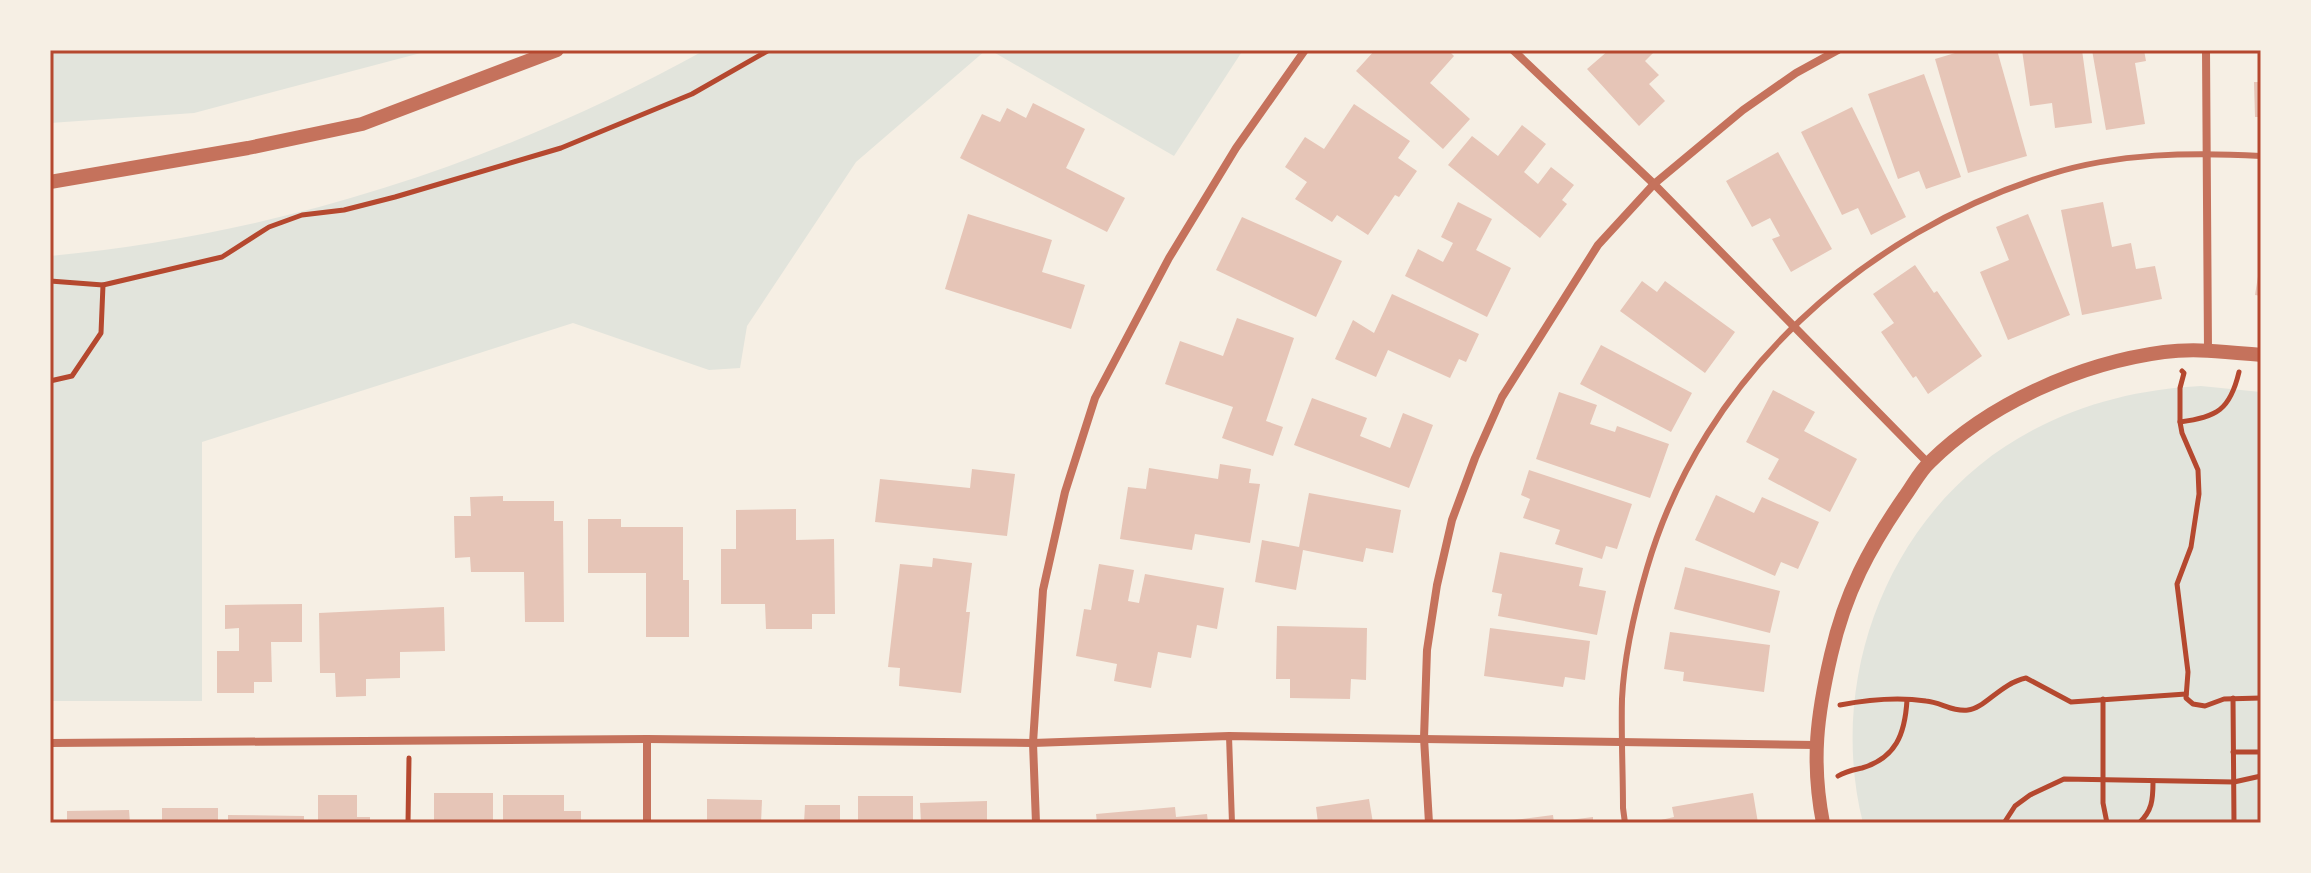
<svg xmlns="http://www.w3.org/2000/svg" width="2311" height="873" font-family="Signika,sans-serif">
<style>
.green{fill:#e2e4dc}
.building{fill:#e6c5b7}
.lines{fill:none;stroke-linecap:round;stroke-linejoin:round}
.path{stroke:#b5482f;stroke-width:5}
.service{stroke:#c5725c;stroke-width:6}
.minor{stroke:#c5725c;stroke-width:8}
.tertiary{stroke:#c5725c;stroke-width:14}
.neatline{fill:none;stroke:#b5482f;stroke-width:3}
</style>
<rect width="100%" height="100%" fill="#f6efe4"/>
<g class="green">
<polygon points="50,50 432,50 194,113 50,123"/>
<path d="M 705,50 L 986,50 L 856,162 L 747,326 L 740,368 L 709,370 L 573,323 L 202,442 L 202,701 L 50,701 L 50,256 C 281,234 502,162 705,50 Z"/>
<polygon points="990,50 1243,50 1174,156"/>
<path d="M 2201,386 L 2261,392 L 2261,823 L 1863,823 C 1825,673 1893,503 2033,430 C 2086,402 2142,389 2201,386 Z"/>
</g>
<g class="building">
<polygon points="1375,50 1448,50 1454,56 1430,83 1470,119 1443,149 1356,71"/>
<polygon points="1609,50 1656,50 1645,61 1659,75 1649,84 1665,101 1639,126 1587,69"/>
<polygon points="1965,50 1997,50 2027,156 1968,173 1935,59"/>
<polygon points="2022,50 2082,50 2092,123 2055,128 2052,103 2030,106"/>
<polygon points="2092,50 2144,50 2146,61 2135,63 2145,124 2106,130"/>
<polygon points="1924,74 1961,177 1926,189 1919,171 1898,179 1868,94"/>
<polygon points="2254,82 2261,82 2261,117 2255,117"/>
<polygon points="1033,103 1085,129 1066,168 1125,198 1107,232 960,158 982,114 1000,122 1007,108 1026,118"/>
<polygon points="1354,104 1410,141 1398,158 1417,171 1399,197 1395,195 1368,235 1337,215 1332,222 1295,199 1307,182 1285,167 1305,137 1324,149"/>
<polygon points="1852,107 1906,217 1871,235 1858,208 1842,215 1801,132"/>
<polygon points="1522,125 1546,144 1524,172 1538,184 1551,167 1574,185 1562,200 1567,204 1540,238 1448,165 1472,136 1498,156"/>
<polygon points="1778,152 1832,249 1791,272 1772,239 1780,236 1770,218 1752,227 1726,181"/>
<polygon points="1458,202 1492,219 1476,250 1511,268 1487,317 1405,276 1418,249 1443,262 1453,243 1441,237"/>
<polygon points="2103,202 2112,247 2131,243 2136,269 2155,266 2162,299 2082,315 2061,210"/>
<polygon points="968,214 1052,240 1042,272 1085,285 1071,329 945,289"/>
<polygon points="2028,214 2070,315 2008,340 1980,272 2009,260 1996,227"/>
<polygon points="1242,217 1342,261 1316,317 1216,270"/>
<polygon points="1915,265 1934,293 1937,291 1982,356 1928,394 1916,376 1913,378 1881,332 1894,323 1873,294"/>
<polygon points="2259,270 2261,270 2261,296 2255,295"/>
<polygon points="1642,281 1657,292 1665,281 1735,332 1705,373 1620,311"/>
<polygon points="1392,294 1479,334 1466,362 1459,359 1450,378 1388,350 1376,377 1335,359 1353,320 1374,333"/>
<polygon points="1237,318 1294,338 1266,421 1283,427 1273,456 1222,438 1233,407 1165,384 1180,341 1223,356"/>
<polygon points="1601,345 1692,393 1671,432 1580,384"/>
<polygon points="1773,390 1815,412 1804,431 1857,459 1830,512 1768,479 1779,459 1746,442"/>
<polygon points="1559,392 1597,405 1590,424 1615,432 1617,426 1669,444 1650,498 1536,459"/>
<polygon points="1312,398 1367,418 1360,436 1390,448 1403,413 1433,425 1409,488 1294,445"/>
<polygon points="1220,464 1251,469 1249,483 1260,484 1250,543 1195,534 1192,550 1120,539 1128,487 1146,489 1149,468 1218,479"/>
<polygon points="972,469 1015,474 1007,536 875,522 880,479 970,488"/>
<polygon points="1529,470 1632,504 1617,549 1606,546 1602,559 1555,544 1560,530 1523,518 1530,499 1521,495"/>
<polygon points="1309,493 1401,510 1393,553 1366,548 1363,562 1303,550 1296,590 1255,582 1262,540 1299,547"/>
<polygon points="1716,495 1754,513 1762,497 1819,522 1798,569 1781,562 1775,576 1695,540"/>
<polygon points="503,496 503,501 554,501 554,521 563,521 564,622 525,622 524,572 471,572 470,557 455,558 454,516 471,516 470,497"/>
<polygon points="796,509 796,540 834,539 835,614 812,614 812,629 766,629 765,604 721,604 721,549 736,549 736,510"/>
<polygon points="588,519 621,519 621,527 683,527 683,580 689,580 689,637 646,637 646,573 588,573"/>
<polygon points="1500,552 1583,568 1579,586 1606,591 1597,635 1498,616 1502,594 1492,592"/>
<polygon points="933,558 972,563 966,612 970,612 961,693 899,686 900,668 888,667 900,564 932,567"/>
<polygon points="1099,564 1134,570 1128,601 1139,603 1145,574 1224,588 1217,629 1197,625 1191,658 1158,652 1151,688 1114,681 1117,664 1076,656 1084,609 1091,610"/>
<polygon points="1685,567 1780,591 1770,633 1674,609"/>
<polygon points="302,604 302,642 271,642 272,682 254,682 254,693 217,693 217,651 239,651 239,628 225,629 225,605"/>
<polygon points="444,607 445,651 400,652 400,678 366,679 366,696 336,697 335,673 320,673 319,613"/>
<polygon points="1277,626 1367,628 1366,680 1351,679 1350,699 1290,698 1290,679 1276,679"/>
<polygon points="1490,628 1590,641 1585,680 1565,677 1563,687 1484,676"/>
<polygon points="1670,632 1770,645 1764,692 1683,681 1684,672 1664,669"/>
<rect x="434" y="793" width="59" height="30"/>
<polygon points="1753,793 1758,823 1648,823 1674,817 1672,807"/>
<polygon points="318,795 357,795 357,817 370,817 370,823 318,823"/>
<polygon points="503,795 564,795 564,811 581,811 581,823 503,823"/>
<rect x="858" y="796" width="55" height="27"/>
<polygon points="707,799 762,800 761,823 707,823"/>
<polygon points="1369,799 1373,823 1318,823 1316,807"/>
<polygon points="987,801 987,823 921,823 920,803"/>
<polygon points="805,805 840,805 840,823 804,823"/>
<polygon points="1175,807 1176,817 1207,814 1208,823 1097,823 1096,814"/>
<rect x="162" y="808" width="56" height="15"/>
<polygon points="129,810 130,823 67,823 67,811"/>
<polygon points="228,815 304,816 304,823 228,823"/>
<polygon points="1553,815 1554,823 1506,823 1506,821"/>
<polygon points="1593,817 1593,823 1561,823 1561,821"/>
</g>
<g class="lines">
<g class="path">
<polyline points="50,281 103,285 222,257 269,227 302,215 344,210 395,197 561,148 692,94 769,50"/>
<polyline points="2182,371 2184,373 2180,388 2180,422 2182,433 2198,470 2199,494 2191,547 2177,584 2188,672 2186,698 2193,704 2205,706 2224,699 2261,698"/>
<polyline points="50,381 72,376 101,333 103,285"/>
<path d="M 2180,422 C 2217,417 2230,410 2239,372"/>
<polyline points="2233,698 2234,823"/>
<polyline points="2103,699 2103,803 2107,823"/>
<path d="M 1840,705 C 1866,700 1899,697 1926,701 C 1940,702 1953,712 1968,710 C 1984,709 2001,683 2026,678 L 2071,702 L 2186,694"/>
<polyline points="2233,752 2261,752"/>
<path d="M 1838,776 C 1846,771 1853,770 1862,768 C 1896,758 1905,734 1907,700"/>
<polyline points="408,823 409,758"/>
<polyline points="2004,823 2015,806 2030,795 2064,779 2234,782 2261,776"/>
<path d="M 2139,823 C 2152,811 2153,800 2153,782"/>
</g>
<g class="service">
<polyline points="1229,736 1232,823"/>
<path d="M 1625,823 L 1623,808 C 1623,771 1621,735 1622,699 C 1624,655 1635,609 1647,568 C 1703,376 1864,232 2051,174 C 2117,153 2192,152 2261,156"/>
</g>
<g class="minor">
<polyline points="1513,50 1654,184 1928,463"/>
<polyline points="2206,50 2208,351"/>
<polyline points="647,739 647,823"/>
<polyline points="50,743 647,739 1033,743 1229,736 1815,745"/>
<polyline points="1036,823 1033,743 1043,590 1065,492 1095,398 1169,258 1236,148 1305,50"/>
<polyline points="1429,823 1424,738 1427,650 1437,585 1452,520 1475,458 1502,397 1598,245 1654,184 1743,110 1796,73 1838,50"/>
</g>
<g class="tertiary">
<polyline points="50,182 248,148 362,124 557,50"/>
<path d="M 1823,823 C 1811,761 1817,715 1831,655 C 1845,593 1869,548 1905,496 C 1913,485 1920,471 1930,462 C 1990,403 2081,363 2164,352 C 2196,348 2229,352 2261,355"/>
</g>
</g>
<rect width="2311" height="873" fill="none" stroke="#f6efe4" stroke-width="104"/>
<rect x="52" y="52" width="2207" height="769" class="neatline"/>
</svg>
